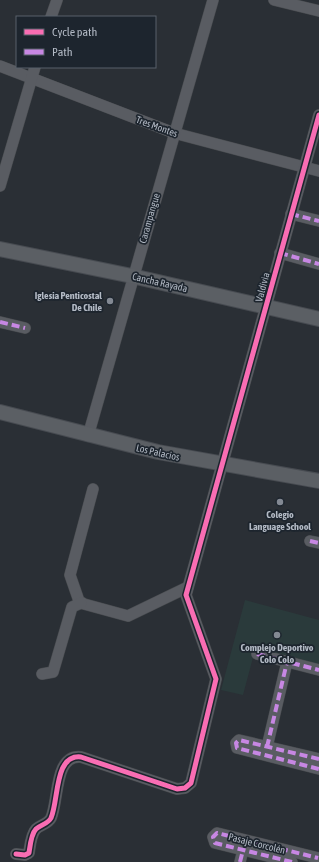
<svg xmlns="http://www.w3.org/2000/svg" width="319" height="862" font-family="'Asap Condensed',sans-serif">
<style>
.pitch{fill:#2a3a3b}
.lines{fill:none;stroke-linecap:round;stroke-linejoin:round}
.minor-casing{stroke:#484b4f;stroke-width:12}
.major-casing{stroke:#474b51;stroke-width:16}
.minor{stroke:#595c62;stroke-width:11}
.major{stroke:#5b5f64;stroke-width:14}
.quiet{stroke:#c787e3;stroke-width:4;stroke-dasharray:8 4;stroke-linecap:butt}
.cycleway-casing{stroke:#1d252e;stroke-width:8}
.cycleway{stroke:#f96db3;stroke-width:5}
.poi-dot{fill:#838993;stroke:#1d252e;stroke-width:1.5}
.labels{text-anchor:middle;stroke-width:3.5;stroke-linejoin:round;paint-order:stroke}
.street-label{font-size:10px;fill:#b3bac5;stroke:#1d252e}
.poi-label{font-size:10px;font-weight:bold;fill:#b3bac5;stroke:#1d252e}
</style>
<rect width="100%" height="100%" fill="#2a2f35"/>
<polygon class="pitch" points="245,600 319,620 319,666 255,650 243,695 221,690"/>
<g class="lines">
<g class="minor-casing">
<g id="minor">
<polyline points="274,0 319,11"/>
<polyline points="51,17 57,0"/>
<polyline points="0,66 174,133 319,171"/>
<polyline points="0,186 35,67"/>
<polyline points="291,214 319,221"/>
<polyline points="280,253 319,264"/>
<polyline points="0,322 25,328"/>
<polyline points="88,436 213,0"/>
<polyline points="93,489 70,575 79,601 84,604 128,616 188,587"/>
<polyline points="310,541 319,543"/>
<polyline points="257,654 319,670"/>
<polyline points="42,674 53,672 72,607 81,603"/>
<polyline points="267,747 287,662"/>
<polyline points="319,759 239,740 236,743 237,748 319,769"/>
<path d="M 16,854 L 25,855 L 29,853 C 30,846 31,834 36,829 C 40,825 48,824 51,818 C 59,800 54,754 81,757 L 177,789 L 185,788 L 191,783 L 216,679 L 186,595 L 319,115"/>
<polyline points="240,862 243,850"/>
<polyline points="292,862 215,843 213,837 217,833 318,858"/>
</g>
</g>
<g class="major-casing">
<g id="major">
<polyline points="0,249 132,276 319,319"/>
<polyline points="0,412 158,452 319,481"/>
</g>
</g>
<use href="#minor" class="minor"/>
<use href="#major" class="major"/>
<g class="quiet">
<polyline points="291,214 319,221"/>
<polyline points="280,253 319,264"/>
<polyline points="0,322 25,328"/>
<polyline points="310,541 319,543"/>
<polyline points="257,654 319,670"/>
<polyline points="267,747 287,662"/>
<polyline points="319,759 239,740 236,743 237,748 319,769"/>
<polyline points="240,862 243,850"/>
<polyline points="292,862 215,843 213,837 217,833 318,858"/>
</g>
<g class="cycleway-casing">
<path id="cycleway" d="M 16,854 L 25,855 L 29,853 C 30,846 31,834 36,829 C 40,825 48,824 51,818 C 59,800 54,754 81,757 L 177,789 L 185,788 L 191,783 L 216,679 L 186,595 L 319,115"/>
</g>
<use href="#cycleway" class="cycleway"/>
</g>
<g class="poi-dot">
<circle cx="110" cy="301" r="4"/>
<circle cx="280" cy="502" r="4"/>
<circle cx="277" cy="635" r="4"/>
</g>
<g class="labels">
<g class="street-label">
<text transform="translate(157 126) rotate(20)" y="4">Tres Montes</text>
<text transform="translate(149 218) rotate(-74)" y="4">Carampangue</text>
<text transform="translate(160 282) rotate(13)" y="4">Cancha Rayada</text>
<text transform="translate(262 287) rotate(-75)" y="4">Valdivia</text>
<text transform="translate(158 452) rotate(13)" y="4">Los Palacios</text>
<text transform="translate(257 843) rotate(14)" y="4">Pasaje Corcolén</text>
</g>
<g class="poi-label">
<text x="102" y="299" text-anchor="end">Iglesia Penticostal<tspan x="102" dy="12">De Chile</tspan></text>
<text x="280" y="518">Colegio<tspan x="280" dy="12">Language School</tspan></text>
<text x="277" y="651">Complejo Deportivo<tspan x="277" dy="12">Colo Colo</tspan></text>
</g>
</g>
<rect x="16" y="16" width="140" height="52" fill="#1d252e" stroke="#59616a"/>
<rect x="24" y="29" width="20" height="6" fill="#f96db3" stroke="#59616a"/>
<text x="52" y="36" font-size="12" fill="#b3bac5">Cycle path</text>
<rect x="24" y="49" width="20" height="6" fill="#c787e3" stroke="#59616a"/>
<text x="52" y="56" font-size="12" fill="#b3bac5">Path</text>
</svg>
